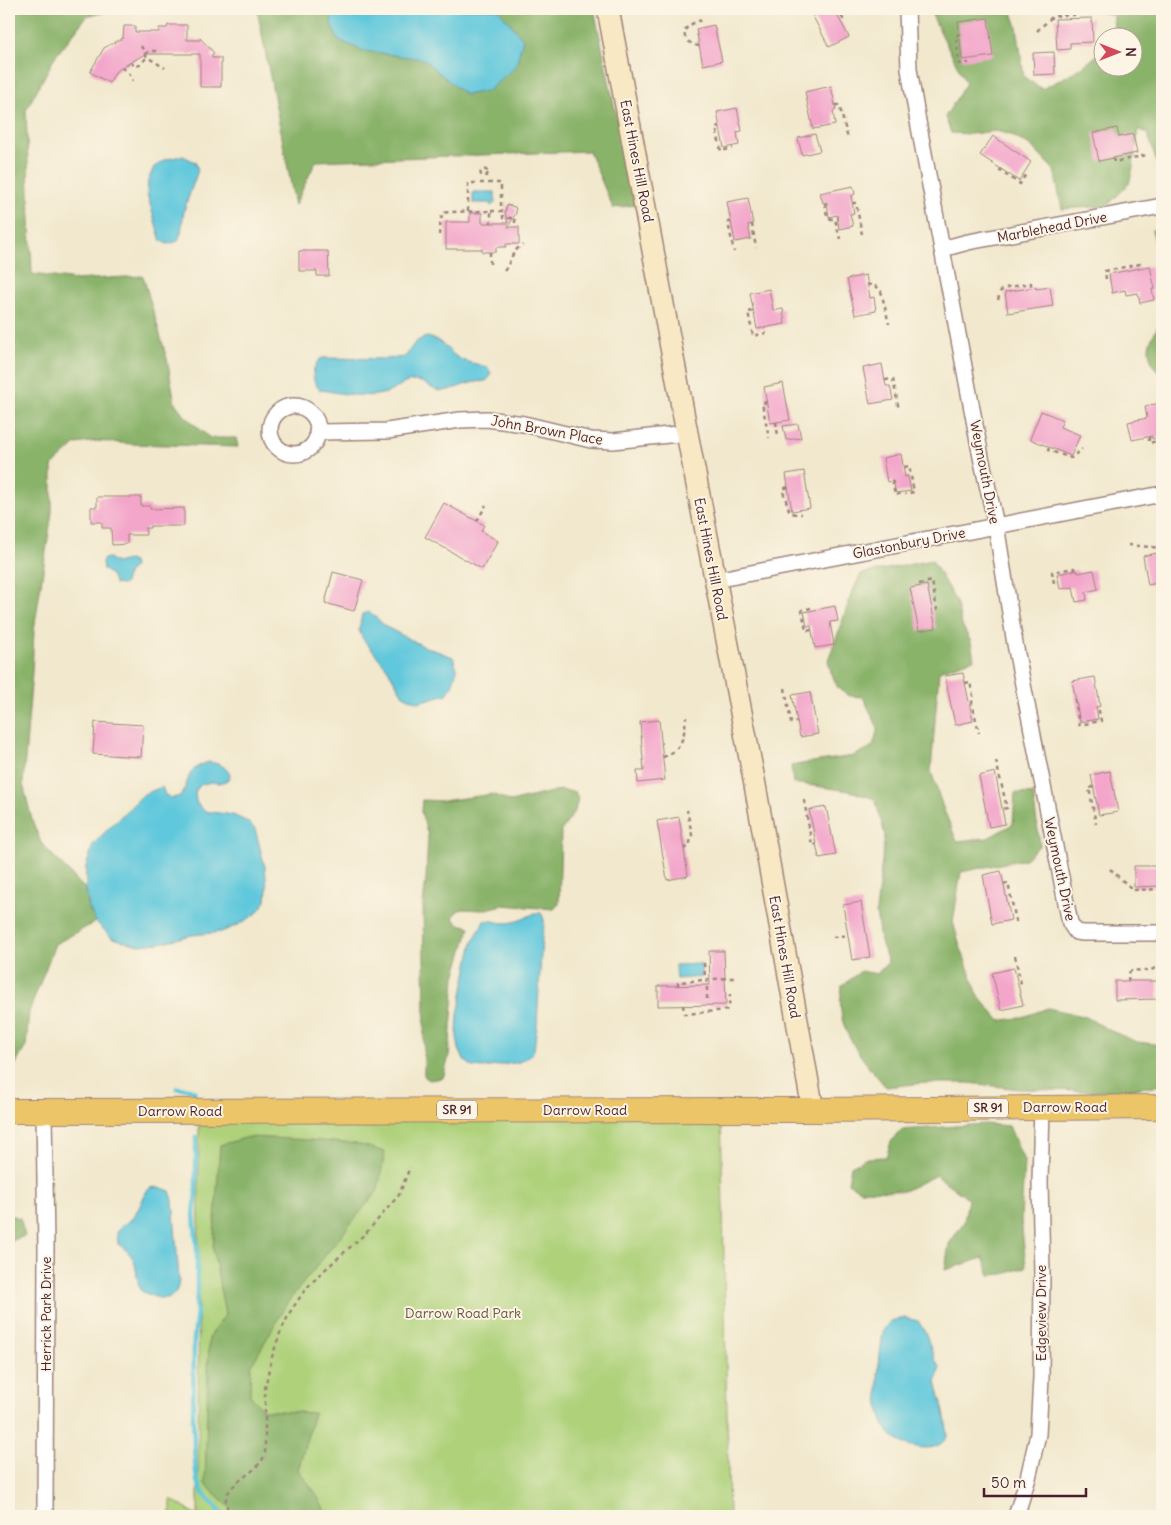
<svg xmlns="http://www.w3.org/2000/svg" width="1171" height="1525" font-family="Delius,sans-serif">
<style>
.green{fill:#aed17a;stroke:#7c7852}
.forest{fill:#8ab36a;stroke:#6a694a}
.water{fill:#60c8dc;stroke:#557484}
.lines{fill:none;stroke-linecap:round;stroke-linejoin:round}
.stream{stroke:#60c8dc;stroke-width:4.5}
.building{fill:#f3a5ca}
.street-casing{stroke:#9e847c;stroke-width:18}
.secondary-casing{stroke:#9e847c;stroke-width:24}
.primary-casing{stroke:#9e847c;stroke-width:26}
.path{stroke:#9e847c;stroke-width:2.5;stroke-dasharray:4 4;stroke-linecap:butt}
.street{stroke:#fff;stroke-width:15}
.secondary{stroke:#f8e8c3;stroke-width:21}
.primary{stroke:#edc569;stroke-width:24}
.labels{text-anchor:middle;stroke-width:4;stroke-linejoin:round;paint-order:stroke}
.shield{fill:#fcf5e5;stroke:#7f5f63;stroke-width:1}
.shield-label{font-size:12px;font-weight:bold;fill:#4a1f2b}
.street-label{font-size:14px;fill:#4a1f2b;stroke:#fcf5e5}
.park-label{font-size:14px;fill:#685443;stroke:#fcf5e5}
</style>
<rect width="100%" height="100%" fill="#fcf5e5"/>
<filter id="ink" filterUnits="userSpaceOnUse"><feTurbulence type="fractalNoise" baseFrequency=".02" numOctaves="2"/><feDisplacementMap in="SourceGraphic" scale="10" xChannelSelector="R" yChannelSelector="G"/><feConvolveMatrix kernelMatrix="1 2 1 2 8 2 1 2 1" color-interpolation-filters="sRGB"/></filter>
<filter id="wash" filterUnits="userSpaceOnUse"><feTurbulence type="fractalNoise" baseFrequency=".0096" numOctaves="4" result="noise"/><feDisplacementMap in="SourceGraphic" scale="20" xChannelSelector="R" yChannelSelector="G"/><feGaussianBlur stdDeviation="1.12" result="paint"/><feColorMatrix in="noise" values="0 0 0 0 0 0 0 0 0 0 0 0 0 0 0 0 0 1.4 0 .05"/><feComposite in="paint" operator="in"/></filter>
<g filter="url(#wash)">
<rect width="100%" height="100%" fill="#f1e8cd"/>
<g class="green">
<polygon points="721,1109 729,1516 198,1516 199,1111"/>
<polygon points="171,1499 197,1516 171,1516"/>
</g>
<g class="forest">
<polygon points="9,9 121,9 87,16 55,57 26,110 32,274 75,280 143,276 167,359 175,403 185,416 210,438 236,438 238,447 132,444 97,441 76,444 52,466 52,512 34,630 32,672 23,784 32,820 41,843 86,890 89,908 96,922 55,944 29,1012 26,1046 9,1076"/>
<polygon points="257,9 594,9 635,205 613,208 589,151 316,161 295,205"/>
<path d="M 929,9 L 1011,9 L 1017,27 L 1024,77 L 1042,89 C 1063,78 1087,67 1103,49 L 1104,68 L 1134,68 L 1134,38 L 1113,37 L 1114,15 L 1086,9 L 1162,9 L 1162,180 L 1148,134 L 1138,129 L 1133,167 L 1129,184 L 1107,206 L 1062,209 L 1054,170 L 1032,147 L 1011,135 L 996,131 L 971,134 L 951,133 L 945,117 L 966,83 Z"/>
<path d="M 1152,230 L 1162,230 L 1162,377 C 1155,368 1150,362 1149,350 C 1148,341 1157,331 1159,322 C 1163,294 1161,256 1152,230 Z"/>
<path d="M 932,560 L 956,602 L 962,625 L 971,642 L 974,659 L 939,671 L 931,771 L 943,808 L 957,841 L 988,838 L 1013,824 L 1015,793 L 1033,794 L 1040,845 L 1025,859 L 961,872 L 953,922 L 960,946 L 978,995 L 1000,1021 L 1023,1017 L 1048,1008 L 1086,1017 L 1111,1031 L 1137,1042 L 1162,1045 L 1162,1085 L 1113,1092 L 1019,1089 L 969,1083 L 925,1083 L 886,1087 C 869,1067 842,1037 841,1010 C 840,1002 841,994 842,986 L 861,971 L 877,974 L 888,962 L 880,939 L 876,912 L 885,835 L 875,799 L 850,791 L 793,783 L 791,766 L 813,762 L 854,756 L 873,746 L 878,728 L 863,697 L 850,696 L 838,688 L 831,672 L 828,660 L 840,628 L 851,595 L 861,574 Z"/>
<polygon points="560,790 575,792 578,798 575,811 561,831 559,904 554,909 503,905 482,910 463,909 457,911 453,918 459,924 470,927 455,977 449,1056 443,1078 428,1080 424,1075 424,1033 425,1011 423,905 426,879 428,835 421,812 422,800 443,801 493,794 511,802 522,799"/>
<polygon points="985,1124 1009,1126 1024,1161 1021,1220 1026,1267 1004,1274 990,1275 983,1258 945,1270 949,1244 964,1222 968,1199 936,1175 904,1191 860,1190 848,1183 851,1166 867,1158 886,1157 891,1142 901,1130"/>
<polygon points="249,1137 310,1140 357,1144 385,1152 378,1190 287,1303 251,1366 250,1395 263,1410 314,1413 298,1470 315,1492 328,1516 239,1516 205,1484 209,1338 225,1315 213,1249 220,1145"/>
<polygon points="9,1215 20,1218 25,1236 9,1241"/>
</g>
<g class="water">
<polygon points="333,9 498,9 523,39 516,66 488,91 465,95 423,59 364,51 338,40 331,24"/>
<polygon points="183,156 195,162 198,170 184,210 181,232 178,241 168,244 161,241 147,194 148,181 154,167 167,159"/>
<polygon points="473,192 495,192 495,203 491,206 490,203 473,203"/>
<path d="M 427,337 C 443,340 445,349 457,357 C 467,364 479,363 488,368 C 491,372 492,375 489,378 C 486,383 480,381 475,382 C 464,384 453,390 442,391 C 431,391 425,380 414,381 C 403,381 396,390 386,393 C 366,399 341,393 321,390 C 310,383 311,365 322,358 L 386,359 L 405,357 C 413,347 412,341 427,337 Z"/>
<polygon points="109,558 116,563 128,560 133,562 134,567 128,573 125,583 122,585 115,584 111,575 103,569 102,562 104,559"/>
<polygon points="370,612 386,627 423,646 453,657 457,669 452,686 447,694 418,702 403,695 387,668 363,639 359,630 362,614"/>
<path d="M 209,762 C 219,764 225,765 230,775 L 228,780 L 220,783 L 210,782 L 200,785 L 195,792 L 196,802 L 204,811 L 233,815 L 248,822 L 255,829 L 265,867 L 267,887 L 266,901 L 256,914 L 238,925 L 221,932 L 192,935 L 160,943 L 139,945 L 112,938 L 96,922 L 89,908 L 86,890 L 86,867 L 93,845 L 107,830 L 144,794 L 162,787 L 165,795 L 172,798 L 181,796 C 192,777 184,770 209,762 Z"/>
<path d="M 535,913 L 541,913 C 546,920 544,928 542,936 L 537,1024 L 534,1050 L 529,1057 L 519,1062 L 483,1068 L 473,1067 L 464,1060 L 459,1049 L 457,1036 L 458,1015 L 469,959 L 473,942 L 484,921 C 491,919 497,923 504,923 C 517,923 525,918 535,913 Z"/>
<polygon points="701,964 702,977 676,979 675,965"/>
<path d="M 159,1187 L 170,1191 L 173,1200 L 179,1280 C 177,1305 157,1300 140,1290 C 134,1269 140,1258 118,1244 L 117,1232 L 120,1227 L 132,1219 L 140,1206 L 146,1192 L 150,1188 Z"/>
<path d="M 905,1318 L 918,1321 L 926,1334 L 934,1358 L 940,1367 L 936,1382 L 944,1411 L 948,1436 C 942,1446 930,1450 918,1447 C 910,1446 900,1443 893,1437 C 870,1416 879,1361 883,1332 C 888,1320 893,1320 905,1318 Z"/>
</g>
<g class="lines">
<g class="stream">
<polyline points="177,1088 189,1089 194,1091 195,1096"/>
<polyline points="196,1137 196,1193 194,1215 197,1248 197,1292 196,1306 197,1311 194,1340 193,1419 195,1462 197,1481 203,1493 224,1516"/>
</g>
</g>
<g id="blocks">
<g class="building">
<polygon points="809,9 834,9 849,37 829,47"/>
<polygon points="988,18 993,56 962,60 958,22"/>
<polygon points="1092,18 1093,42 1070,43 1070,49 1057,50 1055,19"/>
<polygon points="168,25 187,25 187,40 200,40 200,38 215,54 212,54 212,58 221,58 221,87 200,87 200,54 145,54 116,71 109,83 90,72 104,48 123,38 124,26 135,26 135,32 159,32 159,28 167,28"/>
<polygon points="714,25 722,61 703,65 696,29"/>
<polygon points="1054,52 1055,74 1034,75 1033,53"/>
<polygon points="831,86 836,110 833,111 835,125 813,129 805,92"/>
<polygon points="737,108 742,131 737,132 739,145 724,148 717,112"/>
<polygon points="1117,128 1119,137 1133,134 1137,153 1099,161 1093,133"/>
<polygon points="815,134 820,151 802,155 798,138"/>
<polygon points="993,136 1031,162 1019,181 980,155"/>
<polygon points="853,186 855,194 851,196 854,213 850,214 853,226 839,229 837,215 829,217 827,202 823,203 820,193"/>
<polygon points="748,198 753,224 748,225 751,239 735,242 727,202"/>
<polygon points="507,205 515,207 516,210 516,213 508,227 519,227 519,244 506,244 506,247 496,247 496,252 482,252 482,249 446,249 446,222 470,222 470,213 482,213 482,223 508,223 505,212"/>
<polygon points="299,251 328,251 329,276 317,276 317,271 299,271"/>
<polygon points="1150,266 1155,289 1152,289 1154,300 1140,303 1138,293 1126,295 1125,290 1112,293 1109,274"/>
<polygon points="866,275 870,298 874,297 876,311 855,315 847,279"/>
<polygon points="1036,287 1036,289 1050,287 1053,306 1008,313 1005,292"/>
<polygon points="769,289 773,310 783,309 785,324 757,329 750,293"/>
<polygon points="882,364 886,386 890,386 893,400 870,404 863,368"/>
<polygon points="783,383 790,420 770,423 764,387"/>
<polygon points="1160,403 1162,415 1162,437 1152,439 1152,436 1132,440 1128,422 1147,418 1145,406"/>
<polygon points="1041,411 1063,420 1060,427 1080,435 1071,456 1030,439"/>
<polygon points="798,424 801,438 786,440 783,426"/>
<polygon points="901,454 905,477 908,476 911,491 896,493 893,481 887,482 883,458"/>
<polygon points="804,471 810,508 792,511 786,474"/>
<polygon points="97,497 141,497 141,506 150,506 150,509 184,508 184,526 150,526 150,528 145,528 146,535 127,535 127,544 112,545 111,528 102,528 102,522 91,522 91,507 97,507"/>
<polygon points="444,503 484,525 481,531 498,541 482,569 425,537"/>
<polygon points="1162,552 1162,582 1148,585 1143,556"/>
<polygon points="1077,570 1078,573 1094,570 1098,589 1086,592 1087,600 1076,602 1073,587 1060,589 1057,574"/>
<polygon points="333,572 363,580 354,611 325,603"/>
<polygon points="927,585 936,628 919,631 910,588"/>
<polygon points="835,606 838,621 830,622 834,645 815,648 811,626 807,626 804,612"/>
<polygon points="963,673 973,721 955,725 945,676"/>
<polygon points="1095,677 1100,706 1096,707 1098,719 1080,722 1072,681"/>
<polygon points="810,692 818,734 800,737 792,695"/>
<polygon points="659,720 665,780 638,783 637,771 644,771 640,722"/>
<polygon points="95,722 143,725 141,757 93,754"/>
<polygon points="1110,771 1118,812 1099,815 1091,775"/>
<polygon points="995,772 1005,824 989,827 979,776"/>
<polygon points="826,807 836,855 819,858 809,810"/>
<polygon points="679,817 688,876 667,880 657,821"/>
<polygon points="1134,866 1162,866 1162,886 1134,887"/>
<polygon points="1001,871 1011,920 992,924 983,875"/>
<polygon points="861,902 870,957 852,960 843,905"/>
<polygon points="709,951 724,951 726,1005 658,1006 658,986 710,985"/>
<polygon points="1014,968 1023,1005 1001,1010 992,973"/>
<polygon points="1115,981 1158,981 1158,999 1115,1000"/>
</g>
</g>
</g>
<g filter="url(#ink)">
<use href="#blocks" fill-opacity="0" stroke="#9e847c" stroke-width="1"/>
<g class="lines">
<g class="street-casing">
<g id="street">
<polyline points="907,9 909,69 917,116 981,457 996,525 1015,644 1070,923 1076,932 1083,933 1162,933"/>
<polyline points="942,249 968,242 1162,206"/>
<circle cx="294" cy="430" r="24"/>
<polyline points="317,432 387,431 460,420 487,419 524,424 591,440 613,441 687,433"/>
<polyline points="715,580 1162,494"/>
<polyline points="44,1112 46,1247 45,1516"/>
<polyline points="1016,1516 1028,1478 1038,1434 1041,1378 1042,1274 1040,1182 1042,1107"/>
</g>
</g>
<g class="secondary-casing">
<polyline id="secondary" points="608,9 687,433 753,774 813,1110"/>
</g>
<g class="primary-casing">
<polyline id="primary" points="9,1111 813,1110 1162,1107"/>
</g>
<g class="path">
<polyline points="838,9 843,19 841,20"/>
<polyline points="1037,31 1053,16 1074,15 1074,19"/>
<polyline points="960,35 956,35 959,64 969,63"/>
<polyline points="141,46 147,57 165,68"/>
<path d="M 699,46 C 689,45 678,34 689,26 C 692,23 697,22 701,20"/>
<polyline points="145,54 150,51 158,51"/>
<polyline points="131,62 134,66 140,65 147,57"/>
<polyline points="122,68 129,73 133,81"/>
<polyline points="835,105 838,105 840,108 848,139"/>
<polyline points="720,126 716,127 721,151 733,148"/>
<polyline points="1113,158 1114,162 1147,155"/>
<polyline points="1001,169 1000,171 1020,184 1026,174"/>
<circle cx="484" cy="173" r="3.5"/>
<polyline points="825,203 827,216 831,219 835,219 840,239"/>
<polyline points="852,203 856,203 862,234"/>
<polyline points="468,211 468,183 501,183 501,211"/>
<polyline points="491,211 503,211 503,218 515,218 515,227"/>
<polyline points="731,222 728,222 734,252"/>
<polyline points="752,224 756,248"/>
<polyline points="439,235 441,219 443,213 448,212 491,211 491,223"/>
<polyline points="490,252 490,265"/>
<path d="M 504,271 C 512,261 510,252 523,245"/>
<polyline points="1106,279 1105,271 1140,264 1141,268"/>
<polyline points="867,284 877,287 881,291 889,324"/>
<polyline points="998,300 1000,292 1004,288 1031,283 1031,287"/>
<polyline points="753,311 748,312 753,336 766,333"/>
<polyline points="885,380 893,379 899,410"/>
<polyline points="767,402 762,403 769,438"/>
<polyline points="776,422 778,436"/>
<polyline points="1149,437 1149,443 1162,440"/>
<polyline points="1049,448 1048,450 1071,458 1082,449"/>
<polyline points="904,467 909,466 914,492 905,494"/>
<polyline points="892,481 895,495 904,493"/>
<path d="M 788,487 L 783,489 L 783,491 C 784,496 786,499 787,504 C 790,514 791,514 802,514"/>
<polyline points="477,521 486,505"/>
<polyline points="1128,545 1162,548"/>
<polyline points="1054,583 1052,572 1074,568 1075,570"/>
<polyline points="919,584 932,581 937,610 933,611"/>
<polyline points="811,608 802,610 806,631 812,630"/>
<polyline points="965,683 970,682 973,696 972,703 979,733"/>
<polyline points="785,688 791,723 797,722"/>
<polyline points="1075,699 1079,725 1101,721 1098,706"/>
<path d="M 663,757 C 683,749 684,737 686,717"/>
<polyline points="996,761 1007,808 1002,809"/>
<polyline points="1094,787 1089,788 1096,824"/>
<polyline points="804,800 812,845 816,844"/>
<polyline points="684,849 689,846 692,835 687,810"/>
<polyline points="1110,869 1133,890 1162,889"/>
<polyline points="1004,884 1008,883 1017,926"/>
<polyline points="833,937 848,935"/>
<polyline points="1015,956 1021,984 1018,984"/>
<polyline points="704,963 705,979"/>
<polyline points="707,979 707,1000"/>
<polyline points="1128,981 1129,973 1132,970 1149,971 1162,965"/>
<path d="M 678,986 L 678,982 C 697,981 715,978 734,978"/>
<polyline points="683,1005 684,1013 686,1014 726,1010 729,1005 730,994"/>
<path d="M 232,1516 C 212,1490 246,1480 259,1464 C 262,1461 264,1457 265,1453 L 265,1388 L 271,1360 L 280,1333 L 290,1312 L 305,1290 L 319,1275 L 367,1232 L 399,1195 L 410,1167"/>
</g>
<use href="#street" class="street"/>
<use href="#secondary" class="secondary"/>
<use href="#primary" class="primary"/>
</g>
</g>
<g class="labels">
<g class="shield">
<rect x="968" y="1098.5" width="40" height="19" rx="4"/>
<rect x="437" y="1100.5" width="40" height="19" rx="4"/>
</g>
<g class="shield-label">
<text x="988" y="1112">SR 91</text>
<text x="457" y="1114">SR 91</text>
</g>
<g class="street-label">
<text transform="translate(637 161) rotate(79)" y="5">East Hines Hill Road</text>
<text transform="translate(1052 227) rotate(-11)" y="5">Marblehead Drive</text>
<text transform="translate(547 430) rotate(10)" y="5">John Brown Place</text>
<text transform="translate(985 472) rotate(79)" y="5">Weymouth Drive</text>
<text transform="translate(909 543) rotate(-11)" y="5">Glastonbury Drive</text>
<text transform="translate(711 559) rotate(79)" y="5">East Hines Hill Road</text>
<text transform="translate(1060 869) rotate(78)" y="5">Weymouth Drive</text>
<text transform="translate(785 957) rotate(80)" y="5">East Hines Hill Road</text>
<text x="1065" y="1112">Darrow Road</text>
<text x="585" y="1115">Darrow Road</text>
<text x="180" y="1116">Darrow Road</text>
<text transform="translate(1041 1313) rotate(-90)" y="5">Edgeview Drive</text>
<text transform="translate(46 1314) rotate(-90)" y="5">Herrick Park Drive</text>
</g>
<g class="park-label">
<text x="463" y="1318">Darrow Road Park</text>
</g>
</g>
<rect width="1171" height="1525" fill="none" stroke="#fcf5e5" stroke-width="30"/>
<g transform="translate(1118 52) rotate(90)"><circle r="24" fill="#fcf5e5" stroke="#b59f9b"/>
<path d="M0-4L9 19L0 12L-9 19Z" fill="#d1495b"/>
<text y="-8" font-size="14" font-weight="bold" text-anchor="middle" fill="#4a1f2b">N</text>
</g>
<path d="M984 1488v8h102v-8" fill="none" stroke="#4a1f2b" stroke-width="2.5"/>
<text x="991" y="1488" font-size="15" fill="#4a1f2b" stroke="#fcf5e5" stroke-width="4" paint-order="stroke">50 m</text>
</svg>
